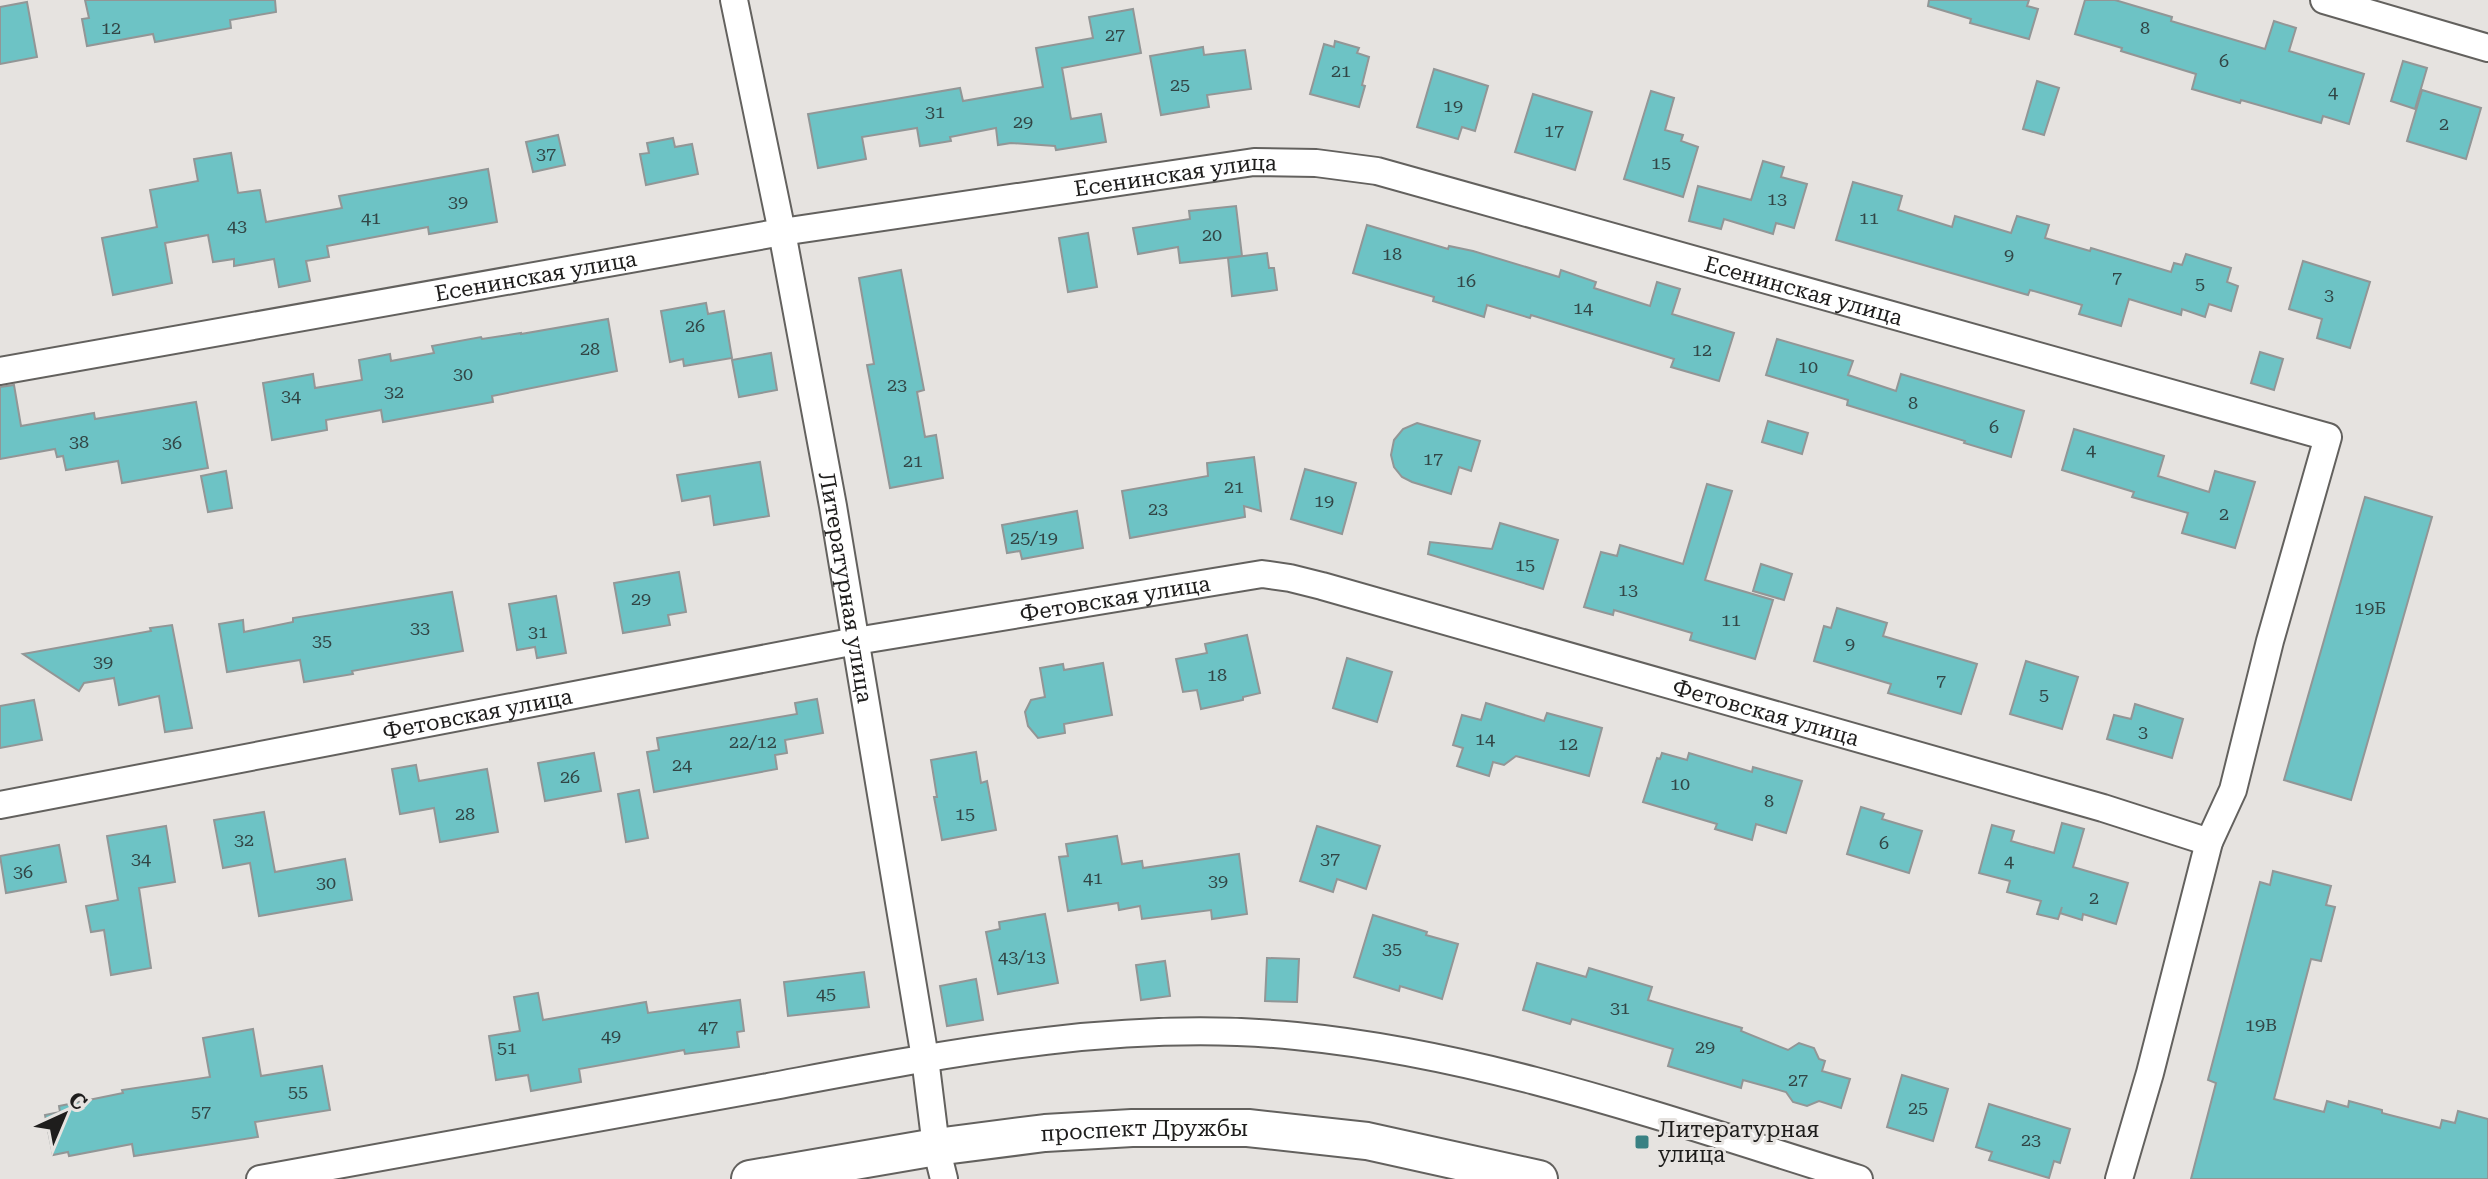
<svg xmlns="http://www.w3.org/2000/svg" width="2488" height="1179" font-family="'Roboto Serif',serif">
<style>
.building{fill:#6dc3c5;stroke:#929696;stroke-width:2}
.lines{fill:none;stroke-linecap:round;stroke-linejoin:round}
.minor-casing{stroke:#63615e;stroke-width:30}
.secondary-casing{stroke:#63615e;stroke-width:40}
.minor{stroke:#fff;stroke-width:26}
.secondary{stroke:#fff;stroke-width:36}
.poi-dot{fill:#398183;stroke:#e6e3e0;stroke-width:3}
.labels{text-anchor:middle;stroke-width:6;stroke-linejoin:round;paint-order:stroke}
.number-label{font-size:18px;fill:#324646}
.street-label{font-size:22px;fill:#1e1d1c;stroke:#e6e3e0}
.poi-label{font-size:22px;fill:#1e1d1c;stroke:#e6e3e0;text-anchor:start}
</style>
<rect width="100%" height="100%" fill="#e6e3e0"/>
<g class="building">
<polygon points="85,0 275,0 276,12 230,20 231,28 155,42 153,34 87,46 82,19 89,18"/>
<polygon points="1929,0 2029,0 2027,6 2038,9 2029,39 1970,23 1971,19 1928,6"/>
<polygon points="2085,0 2115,0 2172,17 2171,21 2265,49 2274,21 2296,28 2289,51 2364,74 2349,124 2323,116 2321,123 2241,100 2240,103 2192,89 2196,74 2121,51 2122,48 2075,34"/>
<polygon points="27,2 37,57 0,64 0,7"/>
<polygon points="1133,9 1141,53 1062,68 1071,119 1101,114 1106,142 1056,150 1055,146 1011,143 998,145 996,128 950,137 951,141 920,146 917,128 862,137 866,159 818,168 808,114 960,88 963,101 1043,87 1036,48 1093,38 1089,17"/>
<polygon points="1335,41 1359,48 1357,53 1369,57 1362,85 1365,86 1359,107 1310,94 1324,44 1334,47"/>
<polygon points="1203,47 1204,55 1245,50 1251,89 1207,95 1209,107 1161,115 1150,56"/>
<polygon points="2403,61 2427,68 2415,109 2391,101"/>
<polygon points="1434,69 1488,86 1475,131 1462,127 1458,139 1417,127"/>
<polygon points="2037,81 2059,88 2044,135 2023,129"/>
<polygon points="2422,90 2481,108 2466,159 2407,141"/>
<polygon points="1651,91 1674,98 1665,130 1683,135 1681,141 1698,147 1683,197 1624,179"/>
<polygon points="1533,94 1592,112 1575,170 1515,152"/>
<polygon points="558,135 565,165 533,172 526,142"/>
<polygon points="673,138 675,147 692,144 698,174 646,185 640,154 649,153 647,143"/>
<polygon points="231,153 238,193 260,190 266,222 342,208 339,196 488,169 497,222 429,234 428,227 327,246 329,257 306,261 310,281 279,287 274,259 234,266 234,259 213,262 208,235 165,243 172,283 113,295 102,238 157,227 150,190 198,181 194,159"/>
<polygon points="1763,161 1784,167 1781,177 1807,184 1794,228 1776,223 1773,234 1724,219 1721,229 1689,221 1698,186 1751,200"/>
<polygon points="1853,182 1902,196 1898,210 1952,227 1955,216 2011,233 2017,216 2049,225 2045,238 2090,251 2091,248 2171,272 2174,263 2182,265 2186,254 2231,268 2227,282 2238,286 2231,311 2209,304 2205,317 2182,309 2181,315 2129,299 2121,326 2079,314 2082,305 2030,290 2028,295 1836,240"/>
<polygon points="1236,206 1242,256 1180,263 1178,247 1138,254 1133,228 1190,219 1189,211"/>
<polygon points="1367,225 1448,249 1449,246 1473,251 1559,277 1561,270 1596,282 1594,288 1650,306 1657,282 1680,289 1672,314 1734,333 1719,381 1671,367 1674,359 1531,315 1530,318 1487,305 1484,317 1433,301 1434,297 1353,273"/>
<polygon points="1088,233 1097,287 1068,292 1059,238"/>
<polygon points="1267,253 1269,268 1274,268 1277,290 1232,296 1228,258"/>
<polygon points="2303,261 2370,282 2350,348 2317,338 2322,319 2289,309"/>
<polygon points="901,270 924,390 917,392 925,437 936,435 943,478 890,488 867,365 874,364 859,278"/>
<polygon points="706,303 708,314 724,311 732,358 684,366 683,359 670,362 661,311"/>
<polygon points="608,319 617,371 492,396 493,402 383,422 381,410 326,420 327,430 272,440 263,383 313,374 315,388 362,380 359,360 390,354 391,361 434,353 432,346 481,337 482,339 521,333 521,334"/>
<polygon points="1777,339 1853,361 1848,375 1896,391 1901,374 2024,411 2011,457 1964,443 1965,441 1847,405 1848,400 1766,375"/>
<polygon points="2260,352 2283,359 2274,390 2251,383"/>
<polygon points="771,353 777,390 739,397 732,360"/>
<polygon points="14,385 21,426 94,413 95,419 196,402 208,468 122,483 118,461 66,470 63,456 57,457 55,449 0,459 0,387"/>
<polygon points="1768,421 1808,433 1802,454 1762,442"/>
<polygon points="1417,423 1480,441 1471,471 1459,467 1451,494 1412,482 1402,477 1394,467 1391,455 1394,440 1403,429"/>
<polygon points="2074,429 2164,456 2158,476 2209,492 2215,471 2255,482 2235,548 2182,533 2188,513 2132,497 2134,492 2062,470"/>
<polygon points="1254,457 1261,511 1244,506 1245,517 1130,538 1122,491 1208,476 1207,463"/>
<polygon points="760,462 769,516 714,525 710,496 682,501 677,475"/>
<polygon points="1305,469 1356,483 1342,534 1291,519"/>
<polygon points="226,471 232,508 208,512 201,476"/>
<polygon points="1707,484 1732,491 1705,580 1773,600 1755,659 1690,640 1692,633 1614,610 1613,615 1584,607 1601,552 1617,556 1620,545 1683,564"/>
<polygon points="2365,497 2432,517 2351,800 2284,780"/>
<polygon points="1077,511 1083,548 1022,559 1020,551 1007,553 1002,525"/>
<polygon points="1500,523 1558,540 1543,589 1428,554 1430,542 1492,549"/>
<polygon points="1761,564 1792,574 1784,600 1753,591"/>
<polygon points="679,572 686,612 668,615 670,625 623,633 614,583"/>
<polygon points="452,592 463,651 352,671 353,674 304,682 300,660 227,672 219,624 243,620 244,632 293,622 293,618"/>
<polygon points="556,596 566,653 537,658 535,647 517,650 509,604"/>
<polygon points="1837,608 1887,623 1883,636 1977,664 1961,714 1888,693 1891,684 1814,661 1824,626 1831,628"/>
<polygon points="172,625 192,728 165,732 159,696 119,705 114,678 84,683 79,691 23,654 151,631 150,628"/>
<polygon points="1247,635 1260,693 1243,697 1243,700 1201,709 1197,690 1183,692 1176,659 1207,653 1205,644"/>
<polygon points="1347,658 1392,672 1377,722 1333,708"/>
<polygon points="2026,661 2078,677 2062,729 2010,714"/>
<polygon points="1103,663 1112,715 1064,724 1065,733 1038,738 1028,726 1025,712 1031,700 1045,697 1040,668 1063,664 1064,670"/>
<polygon points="817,699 823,733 785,740 787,753 775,755 777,769 654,792 647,752 659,750 657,738 797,714 795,703"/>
<polygon points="34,700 42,740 0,748 0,706"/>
<polygon points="1486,703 1544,721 1547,713 1602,728 1589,776 1516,756 1504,765 1493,762 1489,776 1457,766 1463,748 1453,745 1462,715 1481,720"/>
<polygon points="2135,704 2183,719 2172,758 2107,739 2114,715 2131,719"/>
<polygon points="976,752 981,783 987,781 996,830 942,840 934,797 937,797 931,760"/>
<polygon points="594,753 601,791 545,801 538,763"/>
<polygon points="1662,753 1687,760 1689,753 1752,772 1753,767 1802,781 1786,833 1756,824 1752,840 1715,829 1717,824 1643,802 1657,758 1660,759"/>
<polygon points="416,765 419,781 487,769 498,832 440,842 434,808 400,814 392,769"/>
<polygon points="639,790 648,838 626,842 618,794"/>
<polygon points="1861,807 1884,814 1882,819 1922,831 1909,873 1847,854"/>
<polygon points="264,812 275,872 345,859 352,900 259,916 250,863 223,868 214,820"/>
<polygon points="2062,823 2084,829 2073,867 2128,883 2116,924 2083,914 2082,920 2060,913 2062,907 2058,919 2037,914 2041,901 2007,892 2010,881 1979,873 1992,825 2014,831 2011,841 2054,853"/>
<polygon points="166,826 175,882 139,888 151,968 111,975 104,930 91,932 86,906 118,900 107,836"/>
<polygon points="1317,826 1380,846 1366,889 1337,879 1333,892 1300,881"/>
<polygon points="1117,836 1122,864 1142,861 1143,868 1239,854 1247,914 1212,919 1211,910 1142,919 1140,906 1119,910 1118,903 1068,911 1059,857 1068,856 1066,844"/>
<polygon points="59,845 66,882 6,893 0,856"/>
<polygon points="2273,871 2331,886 2326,905 2335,907 2321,961 2311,959 2274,1099 2324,1112 2327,1101 2348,1107 2349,1101 2382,1110 2382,1113 2440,1128 2442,1120 2455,1123 2458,1111 2488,1119 2488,1179 2191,1179 2216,1083 2208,1080 2260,882 2270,885"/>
<polygon points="1045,914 1058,983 998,994 986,932 1000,929 999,922"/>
<polygon points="1373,915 1427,932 1426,935 1458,944 1442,999 1400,986 1399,991 1354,977"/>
<polygon points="1267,958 1299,959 1297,1002 1265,1001"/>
<polygon points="1165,961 1170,996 1141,1000 1136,965"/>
<polygon points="1537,963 1586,977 1589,968 1652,987 1648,1000 1742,1028 1741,1031 1788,1050 1799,1043 1814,1048 1819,1059 1825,1061 1822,1071 1850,1079 1841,1108 1819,1101 1807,1106 1793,1102 1786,1092 1743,1080 1741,1088 1668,1066 1673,1049 1572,1019 1570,1024 1523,1010"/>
<polygon points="864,972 869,1007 788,1016 784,982"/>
<polygon points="976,979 983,1020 947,1026 940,986"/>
<polygon points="538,993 543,1020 646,1002 648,1013 740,1000 744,1031 737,1032 739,1047 685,1054 684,1050 579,1069 581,1082 531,1091 528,1075 496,1080 489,1036 520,1031 514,997"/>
<polygon points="253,1029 261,1076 322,1066 330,1110 255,1122 258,1137 134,1156 132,1144 69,1156 68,1152 53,1155 45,1115 60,1112 59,1106 123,1093 122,1090 210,1077 203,1038"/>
<polygon points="1902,1075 1948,1089 1933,1141 1887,1127"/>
<polygon points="1989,1104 2070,1129 2060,1163 2054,1161 2049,1178 1989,1160 1992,1152 1976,1147"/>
</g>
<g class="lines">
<g class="minor-casing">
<g id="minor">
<path id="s1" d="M 734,0 L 782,232 L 833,506 L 925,1058 L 936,1147 L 944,1179"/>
<polyline points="2324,0 2488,48"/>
<path id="s2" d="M 0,371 L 782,232 L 1254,162 L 1316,163 L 1377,171 L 2328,437 L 2270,641 L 2233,790 L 2209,842 L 2150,1073 L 2119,1179"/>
<path id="s3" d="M 0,805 L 856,641 L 1262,574 L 1290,578 L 1322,586 L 2103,808 L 2209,842"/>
<path d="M 260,1179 C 430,1149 599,1118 768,1087 C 940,1055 1120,1018 1296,1036 C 1489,1055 1674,1122 1859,1179"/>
</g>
</g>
<g class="secondary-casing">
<g id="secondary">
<path id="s4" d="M 750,1179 L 936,1147 L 1045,1133 L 1132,1128 L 1248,1128 L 1367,1141 L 1539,1179"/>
</g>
</g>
<use href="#minor" class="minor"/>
<use href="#secondary" class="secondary"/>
</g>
<rect class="poi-dot" x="1634" y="1134" width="16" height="16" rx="4"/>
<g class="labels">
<g class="number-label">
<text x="111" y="34">12</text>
<text x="2145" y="34">8</text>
<text x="1115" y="41">27</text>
<text x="2224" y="67">6</text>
<text x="1341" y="77">21</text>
<text x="1180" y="91">25</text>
<text x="2333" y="98">4</text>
<text x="1453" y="112">19</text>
<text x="935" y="118">31</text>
<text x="1023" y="128">29</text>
<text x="2444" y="130">2</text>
<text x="1554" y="137">17</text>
<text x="546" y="160">37</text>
<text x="1661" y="169">15</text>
<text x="1777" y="205">13</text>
<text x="458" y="208">39</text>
<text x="371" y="224">41</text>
<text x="1869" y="224">11</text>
<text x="237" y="232">43</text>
<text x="1212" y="241">20</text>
<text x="1392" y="260">18</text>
<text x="2009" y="261">9</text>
<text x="2117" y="284">7</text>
<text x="1466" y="287">16</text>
<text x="2200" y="290">5</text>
<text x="2329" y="301">3</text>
<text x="1583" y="314">14</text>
<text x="695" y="332">26</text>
<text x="590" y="355">28</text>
<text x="1702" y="356">12</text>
<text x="1808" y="373">10</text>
<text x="463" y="380">30</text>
<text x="897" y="391">23</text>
<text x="394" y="398">32</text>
<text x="291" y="402">34</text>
<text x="1913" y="409">8</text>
<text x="1994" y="433">6</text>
<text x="79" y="448">38</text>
<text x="172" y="449">36</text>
<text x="2091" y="456">4</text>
<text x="1433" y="465">17</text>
<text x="913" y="467">21</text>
<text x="1234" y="493">21</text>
<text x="1324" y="507">19</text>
<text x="1158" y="515">23</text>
<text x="2224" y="520">2</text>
<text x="1034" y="544">25/19</text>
<text x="1525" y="571">15</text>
<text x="1628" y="596">13</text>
<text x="641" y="605">29</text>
<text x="2370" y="614">19Б</text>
<text x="1731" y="626">11</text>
<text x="420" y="634">33</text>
<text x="538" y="638">31</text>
<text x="322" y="647">35</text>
<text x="1850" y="650">9</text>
<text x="103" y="668">39</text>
<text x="1217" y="681">18</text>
<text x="1941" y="687">7</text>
<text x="2044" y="701">5</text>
<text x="2143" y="738">3</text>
<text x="1485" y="745">14</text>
<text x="753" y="748">22/12</text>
<text x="1568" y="750">12</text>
<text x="682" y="771">24</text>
<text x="570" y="783">26</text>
<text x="1680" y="790">10</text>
<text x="1769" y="807">8</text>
<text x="465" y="820">28</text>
<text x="965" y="820">15</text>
<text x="244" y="846">32</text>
<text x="1884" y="849">6</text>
<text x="141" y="865">34</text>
<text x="1330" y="865">37</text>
<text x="2009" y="867">4</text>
<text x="23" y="878">36</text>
<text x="1093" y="884">41</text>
<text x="1218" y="887">39</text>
<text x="326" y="889">30</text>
<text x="2094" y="904">2</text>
<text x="1392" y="955">35</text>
<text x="1022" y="963">43/13</text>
<text x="826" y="1000">45</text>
<text x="1620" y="1014">31</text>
<text x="2261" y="1031">19В</text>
<text x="708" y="1033">47</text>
<text x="611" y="1042">49</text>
<text x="1705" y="1053">29</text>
<text x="507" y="1054">51</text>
<text x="1798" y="1086">27</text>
<text x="298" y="1098">55</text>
<text x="1918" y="1114">25</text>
<text x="201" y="1118">57</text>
<text x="2031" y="1146">23</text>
</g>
<g class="street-label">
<text dy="8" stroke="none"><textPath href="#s2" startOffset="1192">Есенинская улица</textPath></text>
<text dy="8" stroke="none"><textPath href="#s2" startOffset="544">Есенинская улица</textPath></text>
<text dy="8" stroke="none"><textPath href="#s2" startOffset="1838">Есенинская улица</textPath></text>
<text dy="8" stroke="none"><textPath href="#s1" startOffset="598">Литературная улица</textPath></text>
<text dy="8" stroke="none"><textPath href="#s3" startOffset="1134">Фетовская улица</textPath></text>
<text dy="8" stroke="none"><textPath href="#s3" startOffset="486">Фетовская улица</textPath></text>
<text dy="8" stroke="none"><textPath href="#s3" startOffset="1806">Фетовская улица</textPath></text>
<text dy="8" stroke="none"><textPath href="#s4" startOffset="398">проспект Дружбы</textPath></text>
</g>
<g class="poi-label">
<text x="1658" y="1137">Литературная<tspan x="1658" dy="25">улица</tspan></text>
</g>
</g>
<g transform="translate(64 1115) rotate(44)" stroke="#e6e3e0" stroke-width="6" paint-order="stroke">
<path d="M0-6L14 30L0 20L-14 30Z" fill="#1e1d1c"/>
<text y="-12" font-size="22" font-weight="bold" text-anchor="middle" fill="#1e1d1c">С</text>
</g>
</svg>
